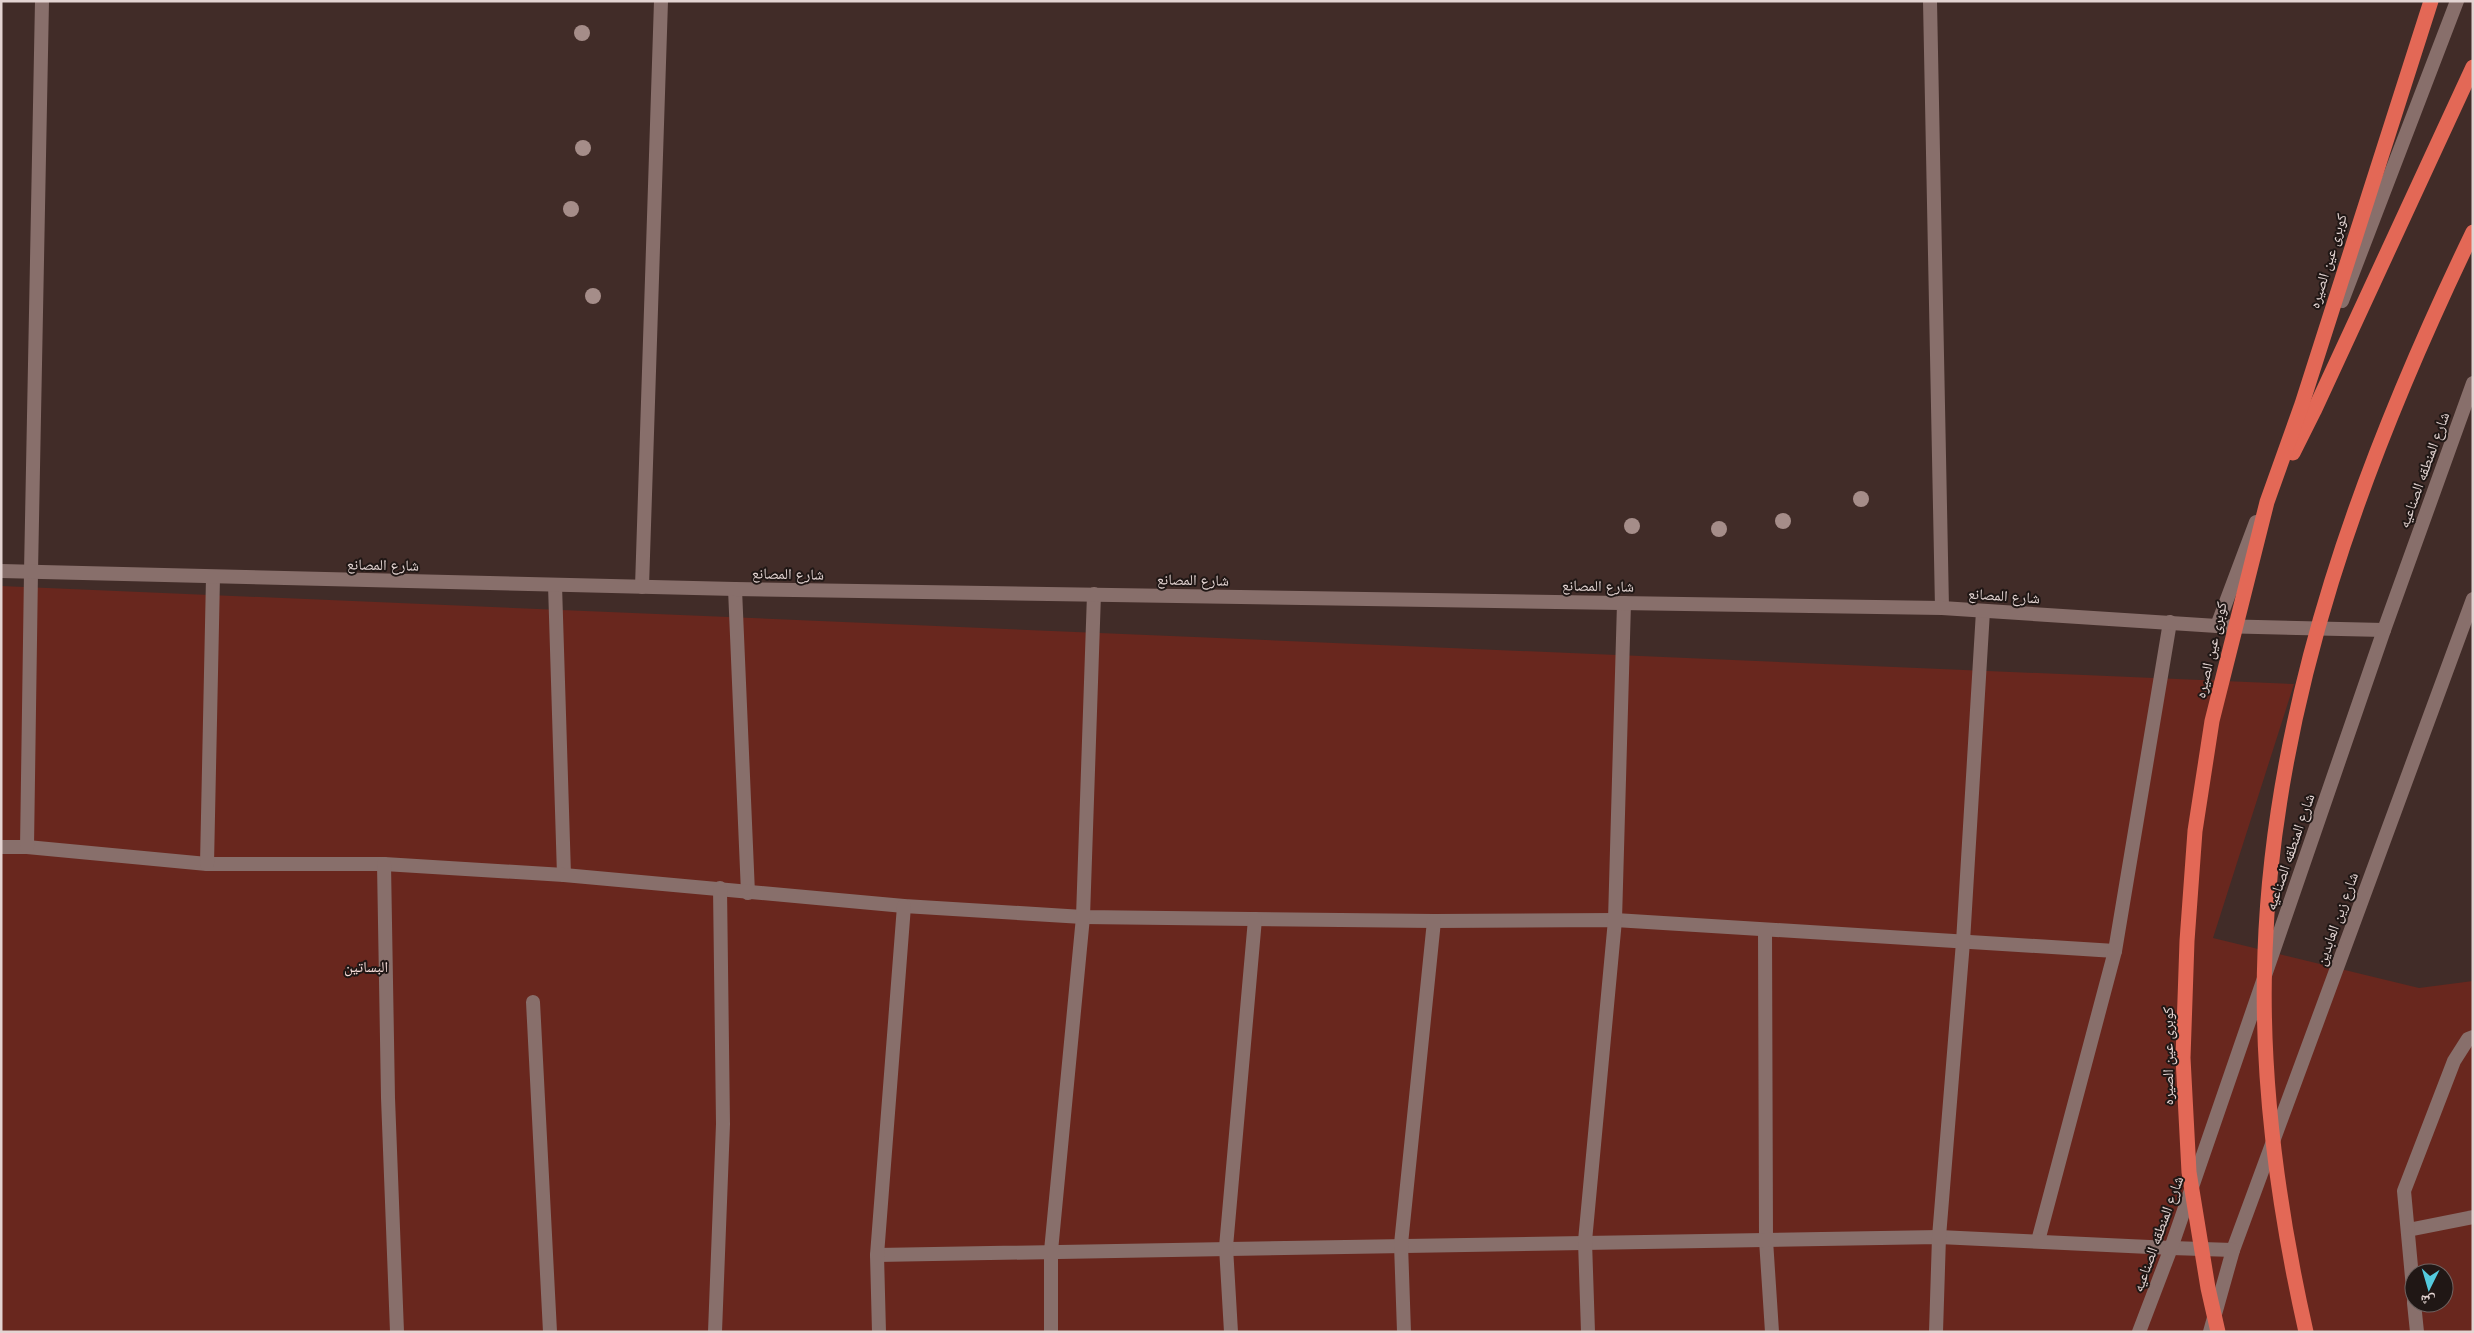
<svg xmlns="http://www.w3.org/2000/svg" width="2474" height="1333" font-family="Mulish,'Noto Naskh Arabic',sans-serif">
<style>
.green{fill:#69271e;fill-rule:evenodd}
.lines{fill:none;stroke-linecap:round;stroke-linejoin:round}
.service{stroke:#886f6b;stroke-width:14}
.minor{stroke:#886f6b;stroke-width:14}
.tertiary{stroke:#886f6b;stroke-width:14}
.motorway{stroke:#e36856;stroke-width:15}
.tree{fill:#a58d89}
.labels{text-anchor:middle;stroke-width:4;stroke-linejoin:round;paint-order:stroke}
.street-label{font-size:15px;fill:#e3d4d2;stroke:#201715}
.park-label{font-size:15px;fill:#f7ddd9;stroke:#201715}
</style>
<rect width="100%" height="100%" fill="#412c28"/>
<path class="green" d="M 1,586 L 2294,684 L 2213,938 L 2419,988 L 2473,981 L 2473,1332 L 1,1332 ZM 2414,1273 L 2444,1273 L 2444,1303 L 2414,1303 Z"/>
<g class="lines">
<g class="service">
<polyline points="555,585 564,875"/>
<polyline points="735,589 748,893"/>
<polyline points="1,847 27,847 207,864 384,864 564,875 904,906 1083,917 1434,921 1615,920 2115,951"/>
<polyline points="27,847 31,572"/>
<polyline points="207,864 213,577"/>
<polyline points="384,864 388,1098 397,1332"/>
<polyline points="1765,930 1766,1240 1772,1332"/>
<polyline points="533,1002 550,1332"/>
<polyline points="2408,1230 2473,1217"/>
<polyline points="2038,1241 2115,951 2170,622"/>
<polyline points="877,1255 1939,1237 2171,1248"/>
<polyline points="2414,1299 2404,1191 2454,1061 2468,1039 2473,1037"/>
<polyline points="2414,1303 2417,1332"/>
<polyline points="715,1332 723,1124 720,888"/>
<polyline points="879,1332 877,1255 904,906"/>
<polyline points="1051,1332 1051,1251 1083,917 1094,594"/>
<polyline points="1231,1332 1226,1247 1255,919"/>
<polyline points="1404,1332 1401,1244 1434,921"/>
<polyline points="1588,1332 1585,1241 1615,920 1624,603"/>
<polyline points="1936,1332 1939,1237 1963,942 1983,611"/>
</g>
<g class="minor">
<polyline points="1930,1 1942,608"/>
<polyline points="31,572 42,1"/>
<polyline points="642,587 661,1"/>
<polyline points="2233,1250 2473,599"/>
</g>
<g class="tertiary">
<polyline points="2342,301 2457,1"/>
<polyline points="1,571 735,589 1942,608 2217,626 2384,630"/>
<polyline points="2217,626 2256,522"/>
<polyline points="2171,1248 2233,1250 2210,1332"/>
<polyline points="2139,1332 2171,1248 2384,630 2473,383"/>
</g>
<g class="motorway">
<polyline points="2293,453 2314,411 2473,67"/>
<polyline points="2218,1332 2208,1288 2189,1172 2183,1058 2187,941 2195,831 2212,721 2267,502 2302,404 2431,1"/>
<path d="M 2306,1332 C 2278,1208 2260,1079 2265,952 C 2274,699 2364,458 2473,232"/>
</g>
</g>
<g class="tree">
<circle cx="582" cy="33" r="8"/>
<circle cx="583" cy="148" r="8"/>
<circle cx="571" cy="209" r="8"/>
<circle cx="593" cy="296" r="8"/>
<circle cx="1861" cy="499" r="8"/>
<circle cx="1783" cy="521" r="8"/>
<circle cx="1632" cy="526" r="8"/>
<circle cx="1719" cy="529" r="8"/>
</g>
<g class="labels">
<g class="street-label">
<text transform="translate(2328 261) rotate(-73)" y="5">كوبرى عين الصيره</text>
<text transform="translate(2424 470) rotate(-70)" y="5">شارع المنطقه الصناعيه</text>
<text transform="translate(383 565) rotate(1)" y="5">شارع المصانع</text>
<text transform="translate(788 574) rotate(1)" y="5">شارع المصانع</text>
<text transform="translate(1193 580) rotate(1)" y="5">شارع المصانع</text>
<text transform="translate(1598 586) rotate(1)" y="5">شارع المصانع</text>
<text transform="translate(2004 596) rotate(4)" y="5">شارع المصانع</text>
<text transform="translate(2211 650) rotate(-77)" y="5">كوبرى عين الصيره</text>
<text transform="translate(2290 852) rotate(-71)" y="5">شارع المنطقه الصناعيه</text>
<text transform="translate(2337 919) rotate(-70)" y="5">شارع زين العابدين</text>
<text transform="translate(2168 1056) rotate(-90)" y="5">كوبرى عين الصيره</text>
<text transform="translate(2158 1234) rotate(-70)" y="5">شارع المنطقه الصناعيه</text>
</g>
<g class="park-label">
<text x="366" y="972">البساتين</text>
</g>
</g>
<rect width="2474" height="1333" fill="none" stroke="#e3d4d2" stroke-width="5"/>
<g transform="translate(2429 1288) rotate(185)"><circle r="24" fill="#201715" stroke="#6e6361"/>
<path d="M0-4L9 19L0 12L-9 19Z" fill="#54cadd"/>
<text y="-8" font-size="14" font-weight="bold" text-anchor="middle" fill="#e3d4d2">ش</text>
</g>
</svg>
